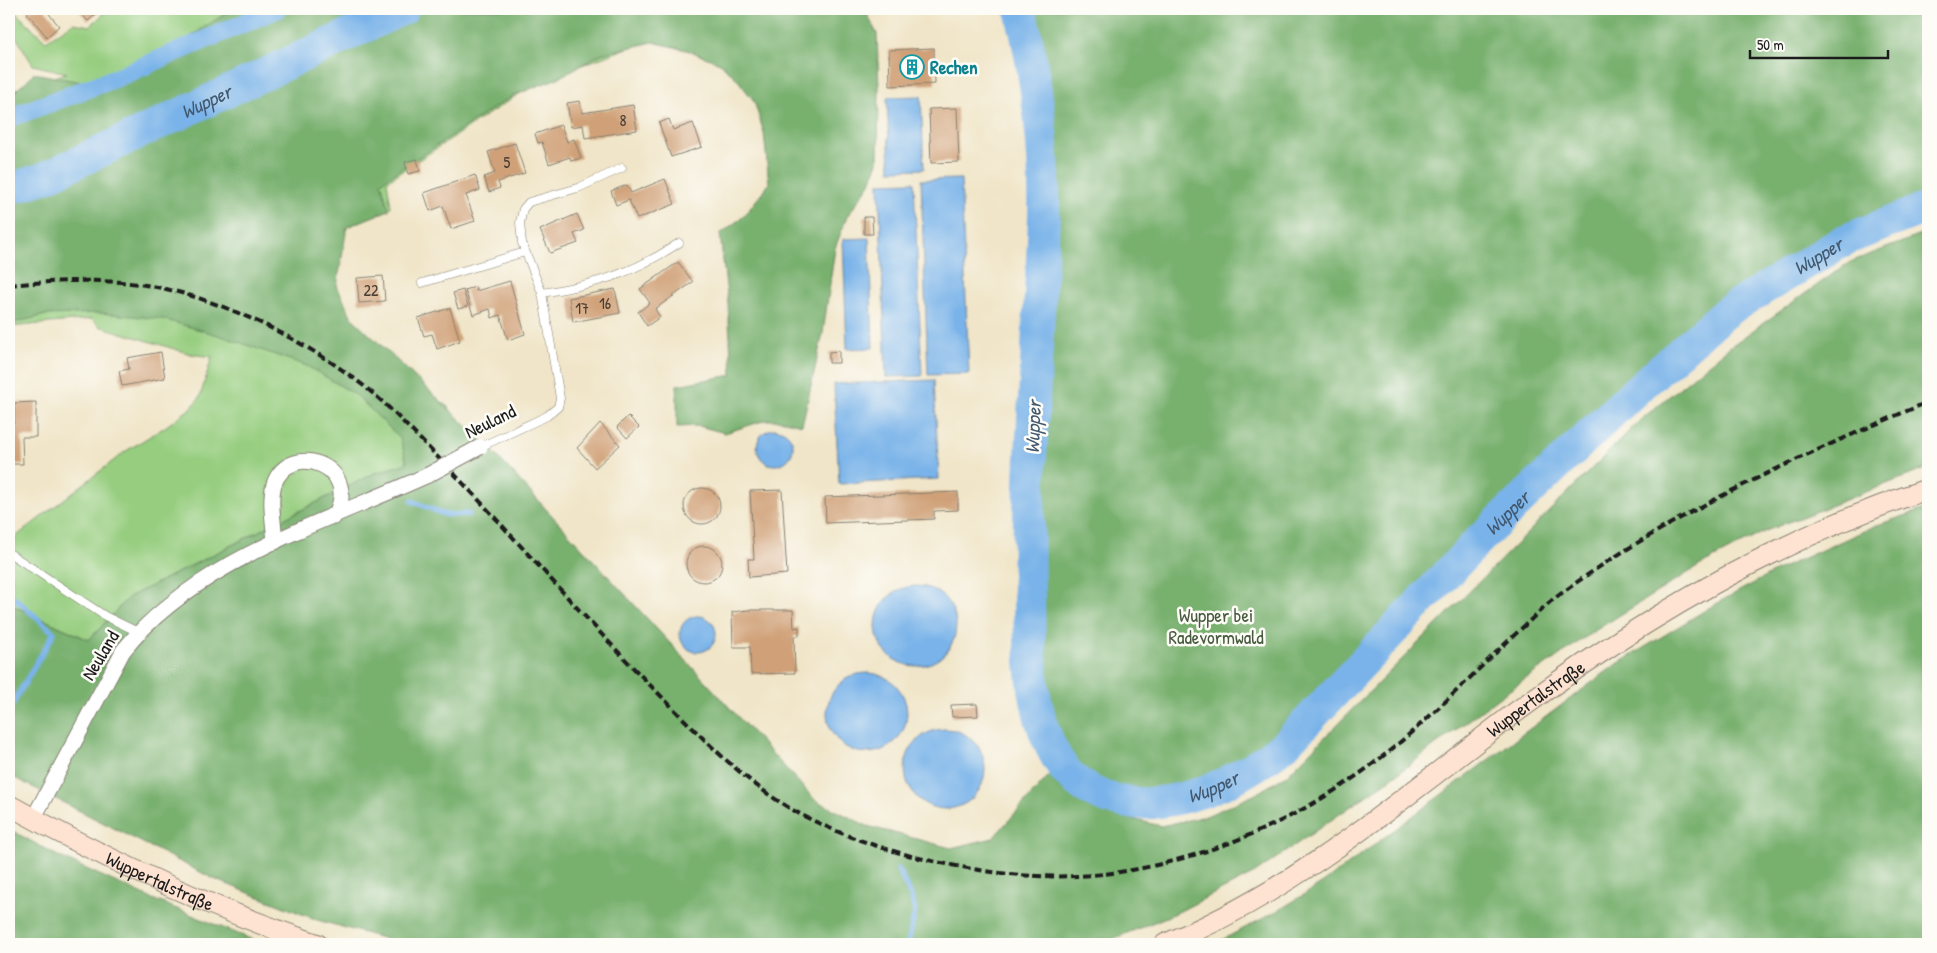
<svg xmlns="http://www.w3.org/2000/svg" width="1937" height="953" font-family="'Patrick Hand',sans-serif">
<style>
.green{fill:#96cd7f;stroke:#59744e}
.forest{fill:#78b06e;stroke:#4a6645}
.water{fill:#79b3e9;stroke:#4a6882}
.lines{fill:none;stroke-linecap:round;stroke-linejoin:round}
.stream{stroke:#79b3e9;stroke-width:5.5}
.canal{stroke:#79b3e9;stroke-width:19}
.river{stroke:#79b3e9;stroke-width:32}
.building{fill:#d0a178}
.service-casing{stroke:#868072;stroke-width:9}
.minor-casing{stroke:#868072;stroke-width:17}
.secondary-casing{stroke:#868072;stroke-width:22}
.service{stroke:#fff;stroke-width:8}
.minor{stroke:#fff;stroke-width:15}
.secondary{stroke:#fee3d2;stroke-width:20}
.rail{stroke:#1c1c1c;stroke-width:4;stroke-dasharray:8 4;stroke-linecap:butt}
.minor-bridge-casing{stroke:#868072;stroke-width:17;stroke-linecap:butt}
.minor-bridge{stroke:#fff;stroke-width:15}
.labels{text-anchor:middle;stroke-width:5;stroke-linejoin:round;paint-order:stroke}
.number-label{font-size:16px;fill:#493d33}
.culture-label{font-size:19px;font-weight:bold;fill:#0d838f;stroke:#fdfcf7;text-anchor:start}
.street-label{font-size:19px;fill:#1c1c1c;stroke:#fdfcf7}
.park-label{font-size:19px;fill:#475a3f;stroke:#fdfcf7}
.water-label{font-size:20px;font-style:italic;fill:#41586e;stroke:#fdfcf7}
</style>
<rect width="100%" height="100%" fill="#fdfcf7"/>
<filter id="ink" filterUnits="userSpaceOnUse"><feTurbulence type="fractalNoise" baseFrequency=".02" numOctaves="2"/><feDisplacementMap in="SourceGraphic" scale="10" xChannelSelector="R" yChannelSelector="G"/><feConvolveMatrix kernelMatrix="1 2 1 2 8 2 1 2 1" color-interpolation-filters="sRGB"/></filter>
<filter id="wash" filterUnits="userSpaceOnUse"><feTurbulence type="fractalNoise" baseFrequency=".0096" numOctaves="4" result="noise"/><feDisplacementMap in="SourceGraphic" scale="20" xChannelSelector="R" yChannelSelector="G"/><feGaussianBlur stdDeviation="1.12" result="paint"/><feColorMatrix in="noise" values="0 0 0 0 0 0 0 0 0 0 0 0 0 0 0 0 0 1.4 0 .05"/><feComposite in="paint" operator="in"/></filter>
<g filter="url(#wash)">
<rect width="100%" height="100%" fill="#f0e5c8"/>
<polygon class="green" points="109,9 221,9 218,12 224,9 835,9 649,40 563,72 517,95 387,181 391,207 276,257 450,409 460,430 405,457 407,464 375,473 129,597 89,640 9,604 9,542 126,451 165,427 191,408 200,397 212,357 191,354 99,326 92,319 9,327 9,91 67,73 33,65 9,25 9,19 16,13 46,41 73,23 90,26"/>
<g class="forest">
<polygon points="232,9 865,10 877,34 879,89 878,162 870,183 847,217 835,248 823,333 802,425 780,420 766,420 725,433 699,426 677,427 677,385 732,375 728,304 720,234 744,216 769,184 764,133 754,101 737,79 720,63 690,51 653,42 601,54 558,78 512,96 381,182 389,210 347,227 337,286 352,318 484,442 815,800 867,826 951,848 993,838 1053,771 1108,813 1161,826 1206,816 1254,795 1287,775 1639,421 1728,348 1850,262 1928,232 1928,468 1768,530 1699,566 1596,630 1501,696 1396,775 1255,873 1176,913 1108,941 1099,938 1098,942 1087,941 1070,944 404,944 317,920 214,879 9,775 9,604 89,640 129,597 375,473 407,463 400,438 356,395 307,366 218,335 162,319 101,313 46,315 9,324 9,98 34,73 86,83 175,47"/>
<path d="M 1020,9 L 1928,9 L 1928,207 L 1845,240 L 1727,311 L 1633,393 L 1479,540 L 1285,745 C 1244,776 1204,798 1152,803 C 1112,806 1073,790 1054,753 C 1029,707 1030,649 1029,598 C 1026,470 1039,344 1044,216 C 1046,150 1036,73 1020,9 Z"/>
<polygon points="1928,508 1928,944 1214,944 1279,910 1323,883 1614,666 1717,603 1782,568 1877,525"/>
<polygon points="9,829 58,856 150,898 263,944 9,944"/>
</g>
<g class="water">
<polygon points="921,96 924,169 890,170 887,97"/>
<polygon points="961,179 969,374 928,375 921,180"/>
<polygon points="914,182 922,376 886,377 879,183"/>
<polygon points="869,238 873,348 847,349 843,239"/>
<polygon points="934,380 939,479 839,484 834,384"/>
<circle cx="775" cy="447" r="18"/>
<circle cx="916" cy="626" r="40"/>
<circle cx="698" cy="634" r="18"/>
<circle cx="867" cy="713" r="40"/>
<circle cx="945" cy="769" r="40"/>
</g>
<g class="lines">
<g class="stream">
<polyline points="412,501 446,515 469,514"/>
<polyline points="9,593 54,633 9,710"/>
<polyline points="1065,788 1072,778"/>
<polyline points="898,869 911,896 915,911 908,944"/>
</g>
<polyline class="canal" points="9,118 116,78 277,9"/>
<g class="river">
<path id="s1" d="M 1020,9 C 1036,73 1046,149 1044,216 C 1039,343 1026,470 1029,598 C 1030,649 1029,707 1054,753 C 1073,790 1112,806 1152,803 C 1204,798 1244,776 1285,745 L 1479,540 L 1633,393 L 1727,311 L 1845,240 L 1928,207"/>
<path id="s2" d="M 9,189 L 44,178 L 403,9"/>
</g>
</g>
<g id="blocks">
<g class="building">
<polygon points="32,9 45,9 59,26 47,37 27,13"/>
<polygon points="77,9 102,9 88,21"/>
<polygon points="934,48 935,84 890,86 889,50"/>
<polygon points="580,101 582,113 633,105 637,130 585,138 583,125 571,127 567,103"/>
<polygon points="957,108 959,162 931,163 929,109"/>
<polygon points="669,119 673,130 693,123 702,147 671,157 659,123"/>
<polygon points="561,125 567,142 574,139 581,158 571,161 570,157 549,164 542,142 538,143 535,134"/>
<polygon points="515,143 525,173 498,182 500,188 489,192 484,177 495,173 488,152"/>
<polygon points="417,159 420,171 408,174 405,162"/>
<polygon points="475,175 480,190 466,195 475,221 451,229 443,206 430,211 424,193"/>
<polygon points="665,179 675,204 637,219 629,200 616,205 611,191 627,185 631,193"/>
<polygon points="577,214 584,230 574,234 578,243 550,253 540,230"/>
<polygon points="864,217 872,217 873,234 864,234"/>
<polygon points="678,262 693,282 655,309 660,317 647,326 638,312 650,303 640,289"/>
<polygon points="383,276 385,301 359,303 357,278"/>
<polygon points="510,281 525,334 508,340 500,315 492,318 490,309 473,315 465,290 475,287 476,291"/>
<polygon points="615,289 620,313 573,322 569,298"/>
<polygon points="463,290 468,306 458,309 453,293"/>
<polygon points="450,308 460,341 437,349 432,334 424,336 418,318"/>
<polygon points="839,351 839,363 829,363 829,352"/>
<polygon points="161,352 165,378 122,386 119,371 129,369 127,358"/>
<polygon points="36,402 36,437 22,437 23,464 9,464 9,423 14,423 14,403"/>
<polygon points="628,416 639,427 627,438 617,427"/>
<polygon points="600,423 620,445 595,468 577,448"/>
<circle cx="702" cy="506" r="18"/>
<polygon points="782,490 787,574 749,577 748,559 754,559 750,491"/>
<polygon points="958,492 958,510 934,511 934,519 826,523 825,497"/>
<circle cx="704" cy="564" r="18"/>
<polygon points="748,610 793,610 794,628 799,627 799,636 794,636 795,673 751,674 750,647 733,647 732,612"/>
<polygon points="977,704 978,716 952,717 951,705"/>
</g>
</g>
</g>
<g filter="url(#ink)">
<use href="#blocks" fill-opacity="0" stroke="#868072" stroke-width="1"/>
<g class="lines">
<g class="service-casing">
<g id="service">
<polyline points="422,283 525,252"/>
<path d="M 542,293 C 597,284 632,274 679,243"/>
<polyline points="480,447 547,416 558,407 560,398 542,293 522,243 520,223 523,209 529,202 578,188 622,168"/>
<polyline points="9,553 105,616 138,632"/>
</g>
</g>
<g class="minor-casing">
<g id="minor">
<path d="M 275,542 C 274,525 269,501 274,484 C 290,439 364,467 334,517"/>
<path d="M 33,819 L 123,651 C 196,560 325,522 428,475"/>
</g>
</g>
<g class="secondary-casing">
<g id="secondary">
<path id="s3" d="M 9,805 C 107,860 210,908 317,944"/>
<path id="s4" d="M 1165,944 C 1296,891 1401,799 1512,715 C 1638,621 1779,538 1928,489"/>
</g>
</g>
<use href="#service" class="service"/>
<use href="#minor" class="minor"/>
<use href="#secondary" class="secondary"/>
<path class="rail" d="M 9,285 C 53,281 101,278 145,285 C 218,296 314,344 370,391 C 385,403 398,417 411,430 C 441,460 470,490 498,521 C 549,577 600,634 653,688 C 698,733 743,783 800,814 C 850,840 906,857 962,867 C 1034,881 1105,880 1176,860 C 1266,836 1345,792 1414,730 C 1451,698 1485,662 1522,628 C 1533,618 1543,607 1555,598 C 1668,514 1800,456 1928,402"/>
<g class="minor-bridge-casing">
<polyline id="minor-bridge" points="428,475 480,447"/>
</g>
<use href="#minor-bridge" class="minor-bridge"/>
</g>
</g>
<defs>
<g id="building-ring" transform="scale(1.25)"><circle r="9.5" fill="#fdfcf7" stroke="#0f9aa8" stroke-width="1.5"/><path d="M-4-6H4V6H1V3H-1V6H-4ZM-2.5-4.3h1.7v1.8h-1.7ZM.8-4.3h1.7v1.8H.8ZM-2.5-1h1.7V.8h-1.7ZM.8-1h1.7V.8H.8Z" fill="#0f9aa8"/></g>
</defs>
<g fill-rule="evenodd">
<use href="#building-ring" x="912" y="67"/>
</g>
<g class="labels">
<g class="number-label">
<text x="623" y="126">8</text>
<text x="507" y="168">5</text>
<text x="371" y="296">22</text>
<text x="605" y="309">16</text>
<text x="582" y="314">17</text>
</g>
<g class="culture-label">
<text x="930" y="74">Rechen</text>
</g>
<g class="street-label">
<text transform="translate(490 421) rotate(-26)" y="7">Neuland</text>
<text transform="translate(100 655) rotate(-59)" y="7">Neuland</text>
<text dy="7" stroke="none"><textPath href="#s4" startOffset="446">Wuppertalstraße</textPath></text>
<text dy="7" stroke="none"><textPath href="#s3" startOffset="169">Wuppertalstraße</textPath></text>
</g>
<g class="park-label">
<text x="1216" y="622">Wupper bei<tspan x="1216" dy="22">Radevormwald</tspan></text>
</g>
<g class="water-label">
<text dy="7" stroke="none"><textPath href="#s2" startOffset="216">Wupper</textPath></text>
<text dy="7" stroke="none"><textPath href="#s1" startOffset="1740">Wupper</textPath></text>
<text transform="translate(1033 427) rotate(-88)" y="7">Wupper</text>
<text dy="7" stroke="none"><textPath href="#s1" startOffset="1335">Wupper</textPath></text>
<text dy="7" stroke="none"><textPath href="#s1" startOffset="930">Wupper</textPath></text>
</g>
</g>
<rect width="1937" height="953" fill="none" stroke="#fdfcf7" stroke-width="30"/>
<path d="M1750 50v8h138v-8" fill="none" stroke="#1c1c1c" stroke-width="2.5"/>
<text x="1757" y="50" font-size="15" fill="#1c1c1c" stroke="#fdfcf7" stroke-width="4" paint-order="stroke">50 m</text>
</svg>
